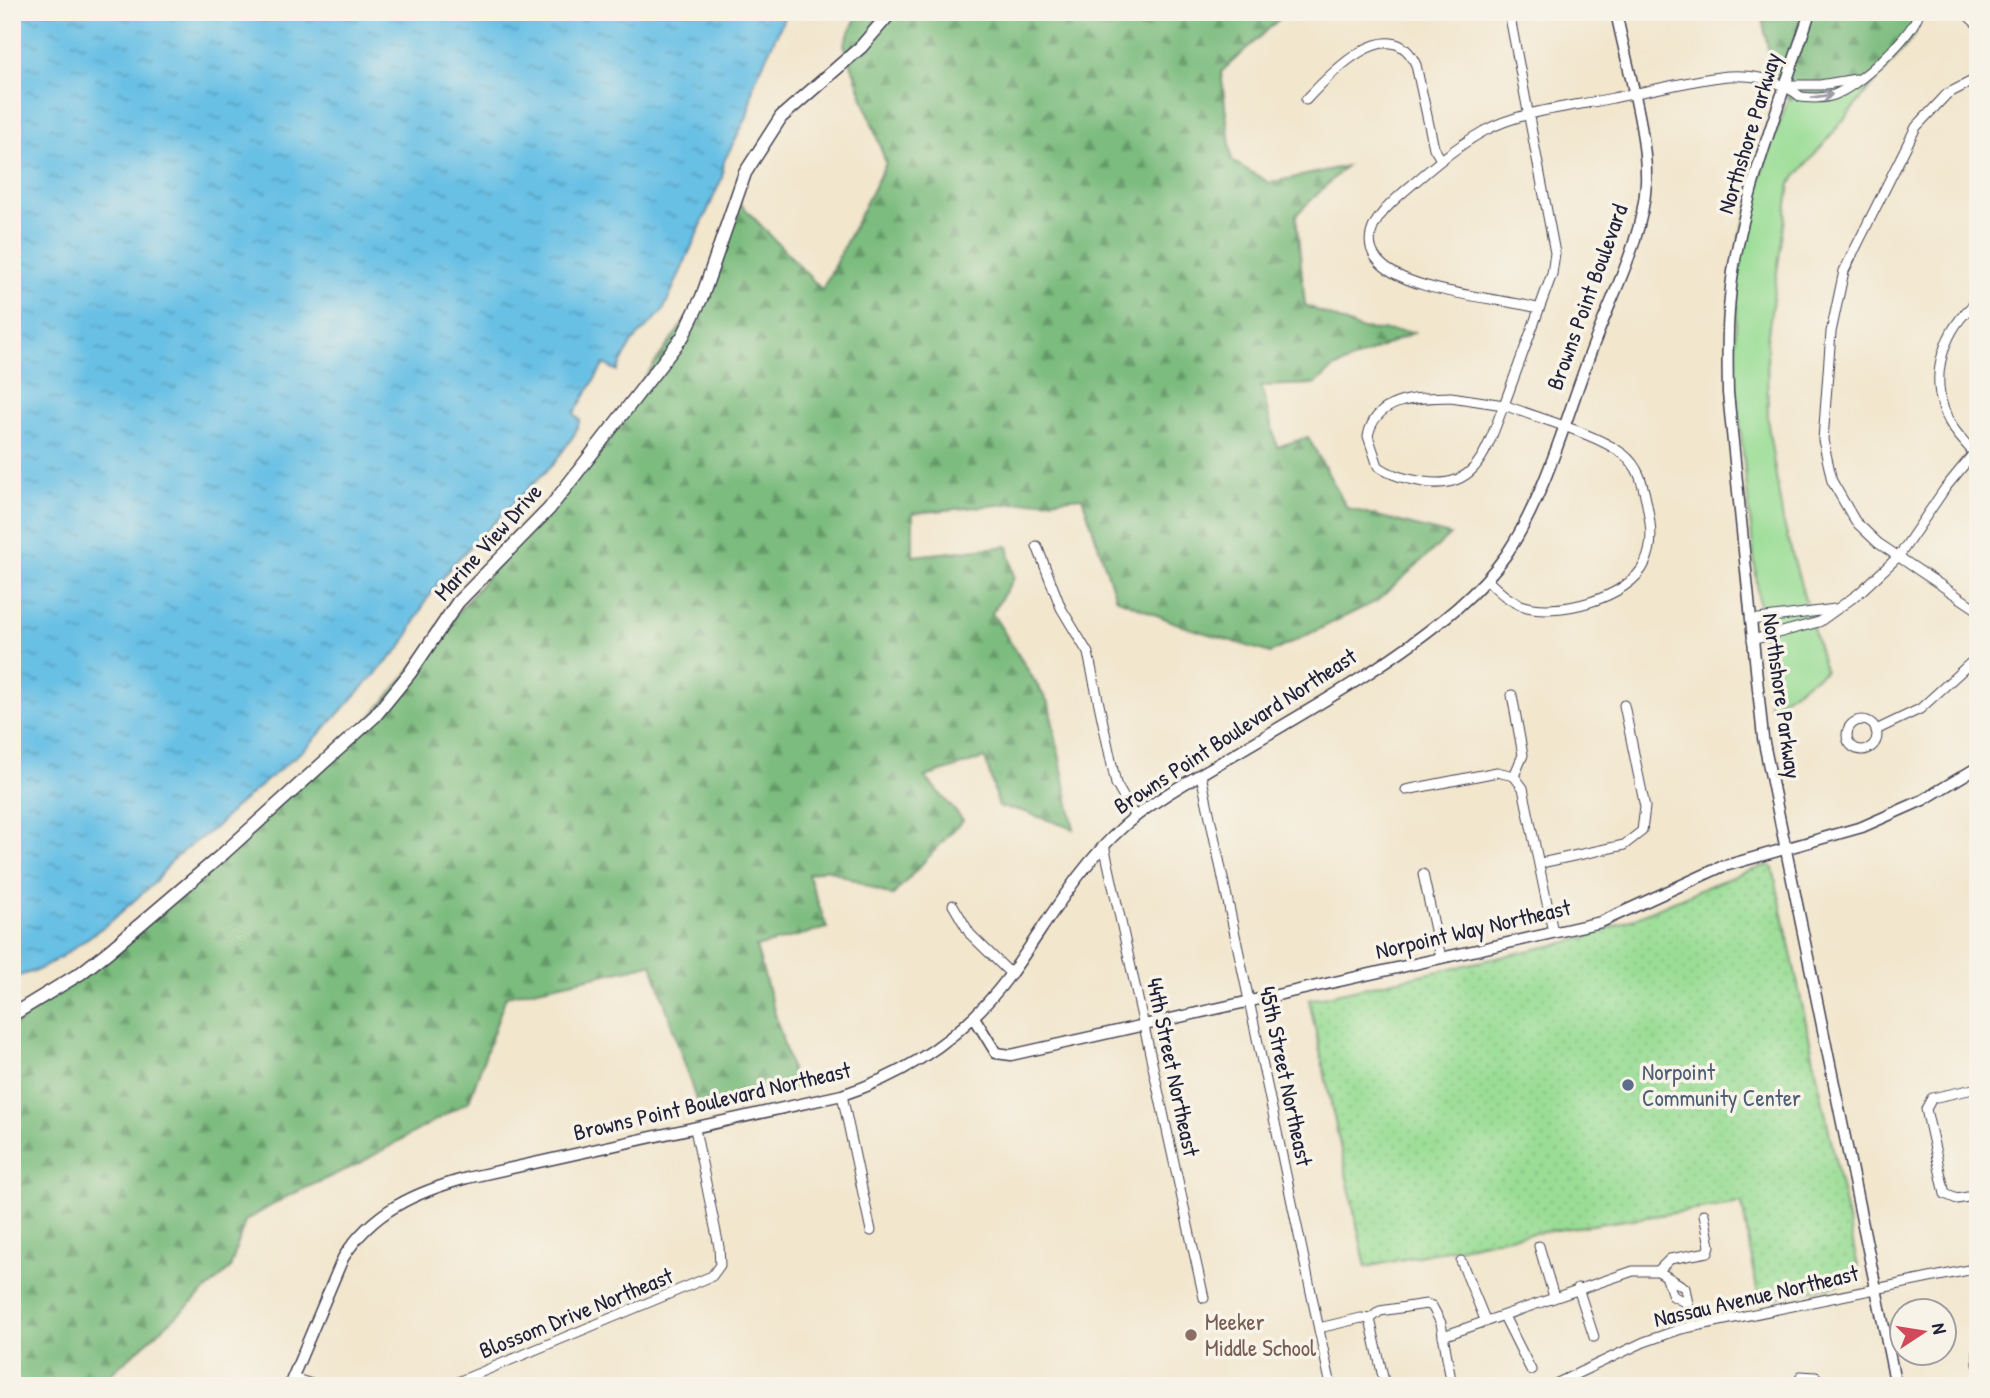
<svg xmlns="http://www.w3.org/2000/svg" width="1990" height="1398" font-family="'Patrick Hand',sans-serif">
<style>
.grass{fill:#9add95;stroke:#5e8068;stroke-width:2}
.forest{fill:url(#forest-firs);stroke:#4e6f5c;stroke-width:2}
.park{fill:url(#park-dots);stroke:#5e8068;stroke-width:2}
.water{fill:url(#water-ripples);stroke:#457190;stroke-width:2}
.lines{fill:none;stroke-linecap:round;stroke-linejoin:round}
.minor-casing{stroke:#413f51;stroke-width:11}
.tertiary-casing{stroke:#413f51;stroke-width:13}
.secondary-casing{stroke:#413f51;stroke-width:15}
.minor{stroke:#fff;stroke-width:9}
.tertiary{stroke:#fff;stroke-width:10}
.secondary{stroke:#fff;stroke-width:12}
.oneway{stroke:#9c9ca7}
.service-dot{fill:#5c6f8a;stroke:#f7f3e8;stroke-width:2.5}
.education-dot{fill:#8d6e63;stroke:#f7f3e8;stroke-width:2.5}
.labels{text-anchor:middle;stroke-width:7;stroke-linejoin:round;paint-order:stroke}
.street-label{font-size:23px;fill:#22223b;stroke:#f7f3e8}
.service-label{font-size:23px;fill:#4e5e75;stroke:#f7f3e8;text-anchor:start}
.education-label{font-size:23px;fill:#785e54;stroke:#f7f3e8;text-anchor:start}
</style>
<defs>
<pattern id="forest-firs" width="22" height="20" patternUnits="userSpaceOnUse" patternTransform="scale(1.75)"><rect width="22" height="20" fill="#7bbc7e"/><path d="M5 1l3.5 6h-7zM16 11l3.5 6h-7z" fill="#649868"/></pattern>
<pattern id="park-dots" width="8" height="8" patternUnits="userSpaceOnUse" patternTransform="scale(1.75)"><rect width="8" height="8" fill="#9add95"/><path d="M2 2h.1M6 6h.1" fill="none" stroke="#84bd81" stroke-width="1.8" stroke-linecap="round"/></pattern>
<pattern id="water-ripples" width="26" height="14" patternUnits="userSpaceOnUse" patternTransform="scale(1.75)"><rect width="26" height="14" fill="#68c0e5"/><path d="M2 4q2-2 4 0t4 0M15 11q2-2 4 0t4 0" fill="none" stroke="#559cbb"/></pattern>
</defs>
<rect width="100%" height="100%" fill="#f7f3e8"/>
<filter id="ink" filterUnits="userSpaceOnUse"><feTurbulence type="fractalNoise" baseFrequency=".0143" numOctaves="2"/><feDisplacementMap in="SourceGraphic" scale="14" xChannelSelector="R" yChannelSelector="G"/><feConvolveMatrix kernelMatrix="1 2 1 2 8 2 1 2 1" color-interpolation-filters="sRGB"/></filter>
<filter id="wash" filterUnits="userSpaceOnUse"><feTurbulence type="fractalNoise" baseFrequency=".00686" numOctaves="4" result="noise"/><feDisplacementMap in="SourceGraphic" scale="28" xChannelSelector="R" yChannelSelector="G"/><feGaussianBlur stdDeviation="1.57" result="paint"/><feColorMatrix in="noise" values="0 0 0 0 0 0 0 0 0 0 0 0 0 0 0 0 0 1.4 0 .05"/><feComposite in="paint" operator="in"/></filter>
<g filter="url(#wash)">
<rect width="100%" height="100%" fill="#f2e6cd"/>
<polygon class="grass" points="1870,88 1790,184 1767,340 1768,425 1783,521 1825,671 1770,707 1734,368 1740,235 1788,99"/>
<g class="forest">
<polygon points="859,12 1287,12 1221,72 1232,161 1270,183 1346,166 1296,215 1305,305 1360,329 1415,332 1334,368 1315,384 1261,386 1277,447 1308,437 1347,508 1450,535 1377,601 1270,653 1183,626 1116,598 1082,497 913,513 913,556 1008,546 1014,578 992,613 1049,704 1074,829 1022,811 999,807 985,758 925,777 963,820 892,896 827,869 808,874 827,928 756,947 796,1087 699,1109 652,964 506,996 469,1101 360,1163 288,1196 245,1221 230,1269 97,1386 12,1386 12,1028 142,923 358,733 596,445 702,297 735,198 822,290 886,163 844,44"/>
<polygon points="1761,12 1919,12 1915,35 1870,88 1788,99 1772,70"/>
</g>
<path class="park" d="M 1769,865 L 1773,868 L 1860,1276 L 1858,1281 L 1759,1301 L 1742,1203 L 1509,1237 L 1366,1267 L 1309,1000 L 1581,939 C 1646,917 1704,883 1769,865 Z"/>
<polygon class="water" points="12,12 787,12 754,83 747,117 724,161 722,178 663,311 632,342 617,371 604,364 574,414 580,420 574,435 555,462 453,564 425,602 403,645 309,745 233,809 217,826 175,857 154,883 110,922 61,957 38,970 12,978"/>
</g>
<g filter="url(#ink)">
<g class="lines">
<g class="minor-casing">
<g id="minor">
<polyline points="1964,12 1978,25"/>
<polyline points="1978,78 1947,94 1916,127 1844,271 1831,332 1823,440 1832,481 1855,521 1878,543 1978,610"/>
<polyline points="1786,85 1820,85 1856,79"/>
<path d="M 1306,100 C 1328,76 1391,8 1416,65 L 1434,148 L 1440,158"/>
<path d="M 1537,308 C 1498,297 1401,293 1376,258 C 1359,234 1383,210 1400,195 C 1428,171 1452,149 1484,131 C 1522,110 1572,107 1613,98 C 1651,91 1690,80 1728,76 C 1756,74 1780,80 1801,97 C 1812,98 1823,99 1834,95 C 1858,86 1912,37 1919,12"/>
<path d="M 1451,397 L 1504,405 C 1487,446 1479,491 1424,482 C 1408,479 1391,476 1378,466 L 1368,436 C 1376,396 1419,398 1451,397 Z"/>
<path d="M 1973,452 C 1964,441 1952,430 1947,417 C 1928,376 1944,328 1978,301"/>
<polyline points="1037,546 1061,608 1088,653 1116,784 1135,817"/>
<path d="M 1487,580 C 1498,590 1507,600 1521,605 C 1555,618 1630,598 1645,563 C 1654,544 1651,525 1647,505 C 1643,485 1640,467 1623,454 C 1595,433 1537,418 1504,405 L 1552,274 L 1555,253 L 1509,12"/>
<polyline points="1751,620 1835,609"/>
<polyline points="1752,640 1819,622 1858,594 1899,556 1946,487 1978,448"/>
<polyline points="1512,695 1523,755 1514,776"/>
<circle cx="1862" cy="735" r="15"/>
<polyline points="1876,730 1920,709 1978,656"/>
<polyline points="1201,775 1331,1386"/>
<polyline points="1406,790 1497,772 1514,776 1523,788 1553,932"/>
<polyline points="1104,845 1204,1298"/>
<polyline points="1541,863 1624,845 1642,831 1645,807 1624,705"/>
<polyline points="1423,874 1441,958"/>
<polyline points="953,905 970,934 1011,974"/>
<polyline points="1978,1088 1932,1098 1926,1109 1945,1194 1957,1199 1978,1195"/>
<polyline points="842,1095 871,1231"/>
<polyline points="1539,1246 1554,1297"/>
<polyline points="1461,1261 1486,1322"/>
<polyline points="1658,1271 1670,1259 1708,1252 1710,1246 1704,1214"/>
<polyline points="1578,1288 1594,1337"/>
<polyline points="1688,1304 1693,1326"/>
<polyline points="1504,1316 1531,1370"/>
<polyline points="1370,1319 1380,1311 1426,1304 1432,1306 1441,1323 1452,1386"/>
<polyline points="1370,1319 1385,1386"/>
<polyline points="1319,1328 1361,1318 1370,1319"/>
<polyline points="1443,1336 1633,1271 1658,1271 1685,1288 1688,1304 1673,1296 1667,1279"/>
<polyline points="1978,1351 1978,1364"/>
<polyline points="293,1378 318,1386"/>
<polyline points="448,1386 712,1276 720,1265 719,1247 695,1129"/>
<polyline points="1551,1386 1644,1342 1681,1329 1978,1268"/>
<polyline points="1796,1386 1801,1376 1816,1377 1821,1386"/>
</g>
</g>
<g class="tertiary-casing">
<g id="tertiary">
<path d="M 1810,12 C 1784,92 1752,171 1736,254 C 1727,300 1727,346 1728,393 L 1763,738 L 1896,1386"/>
<polyline points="974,1017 996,1053 1011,1055 1601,922 1721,867 1862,827 1923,800 1978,767"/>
<path d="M 289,1386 L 343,1258 C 372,1211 416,1192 467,1178 L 842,1095 C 910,1073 967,1033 1010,975 C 1047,924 1076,869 1124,826 C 1156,798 1197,777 1233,755 C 1309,710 1390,665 1457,608 C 1475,592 1492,575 1506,555 C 1547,494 1568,410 1595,341 C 1614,291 1643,238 1646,183 C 1648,133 1626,63 1616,12"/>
</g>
</g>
<g class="secondary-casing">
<polyline id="secondary" points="12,1015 81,973 109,951 224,853 375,716 410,673 458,602 549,509 683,336 702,297 745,173 781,117 861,47 891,12"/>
</g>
<use href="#minor" class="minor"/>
<use href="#tertiary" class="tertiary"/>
<use href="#secondary" class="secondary"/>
</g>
<defs><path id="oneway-shaft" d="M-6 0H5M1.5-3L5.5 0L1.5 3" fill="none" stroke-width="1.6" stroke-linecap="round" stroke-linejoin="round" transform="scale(1.75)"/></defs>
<use class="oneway" href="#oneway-shaft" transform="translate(1822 96) rotate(-9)"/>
</g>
<circle class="service-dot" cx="1628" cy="1085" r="7"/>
<circle class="education-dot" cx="1191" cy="1335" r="7"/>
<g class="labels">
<g class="street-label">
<text transform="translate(1749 133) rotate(-73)" y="8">Northshore Parkway</text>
<text transform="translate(1587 297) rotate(-70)" y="8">Browns Point Boulevard</text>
<text transform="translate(488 542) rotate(-48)" y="8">Marine View Drive</text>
<text transform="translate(1782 696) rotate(82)" y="8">Northshore Parkway</text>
<text transform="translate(1235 731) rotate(-33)" y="8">Browns Point Boulevard Northeast</text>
<text transform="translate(1473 929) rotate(-13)" y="8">Norpoint Way Northeast</text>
<text transform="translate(1173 1067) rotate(78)" y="8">44th Street Northeast</text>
<text transform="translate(1286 1076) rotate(78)" y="8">45th Street Northeast</text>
<text transform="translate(712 1101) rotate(-13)" y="8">Browns Point Boulevard Northeast</text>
<text transform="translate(1756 1296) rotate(-13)" y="8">Nassau Avenue Northeast</text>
<text transform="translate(576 1313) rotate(-22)" y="8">Blossom Drive Northeast</text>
</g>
<g class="service-label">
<text x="1642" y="1080">Norpoint<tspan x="1642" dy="26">Community Center</tspan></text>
</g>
<g class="education-label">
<text x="1205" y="1330">Meeker<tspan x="1205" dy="26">Middle School</tspan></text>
</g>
</g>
<rect width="1990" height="1398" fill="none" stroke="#f7f3e8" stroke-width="42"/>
<g transform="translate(1923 1332) rotate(78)"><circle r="33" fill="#f7f3e8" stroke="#a29fa3" stroke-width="2"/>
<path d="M0-5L12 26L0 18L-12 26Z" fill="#d1495b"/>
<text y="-10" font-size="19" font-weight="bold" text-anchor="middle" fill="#22223b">N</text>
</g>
</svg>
